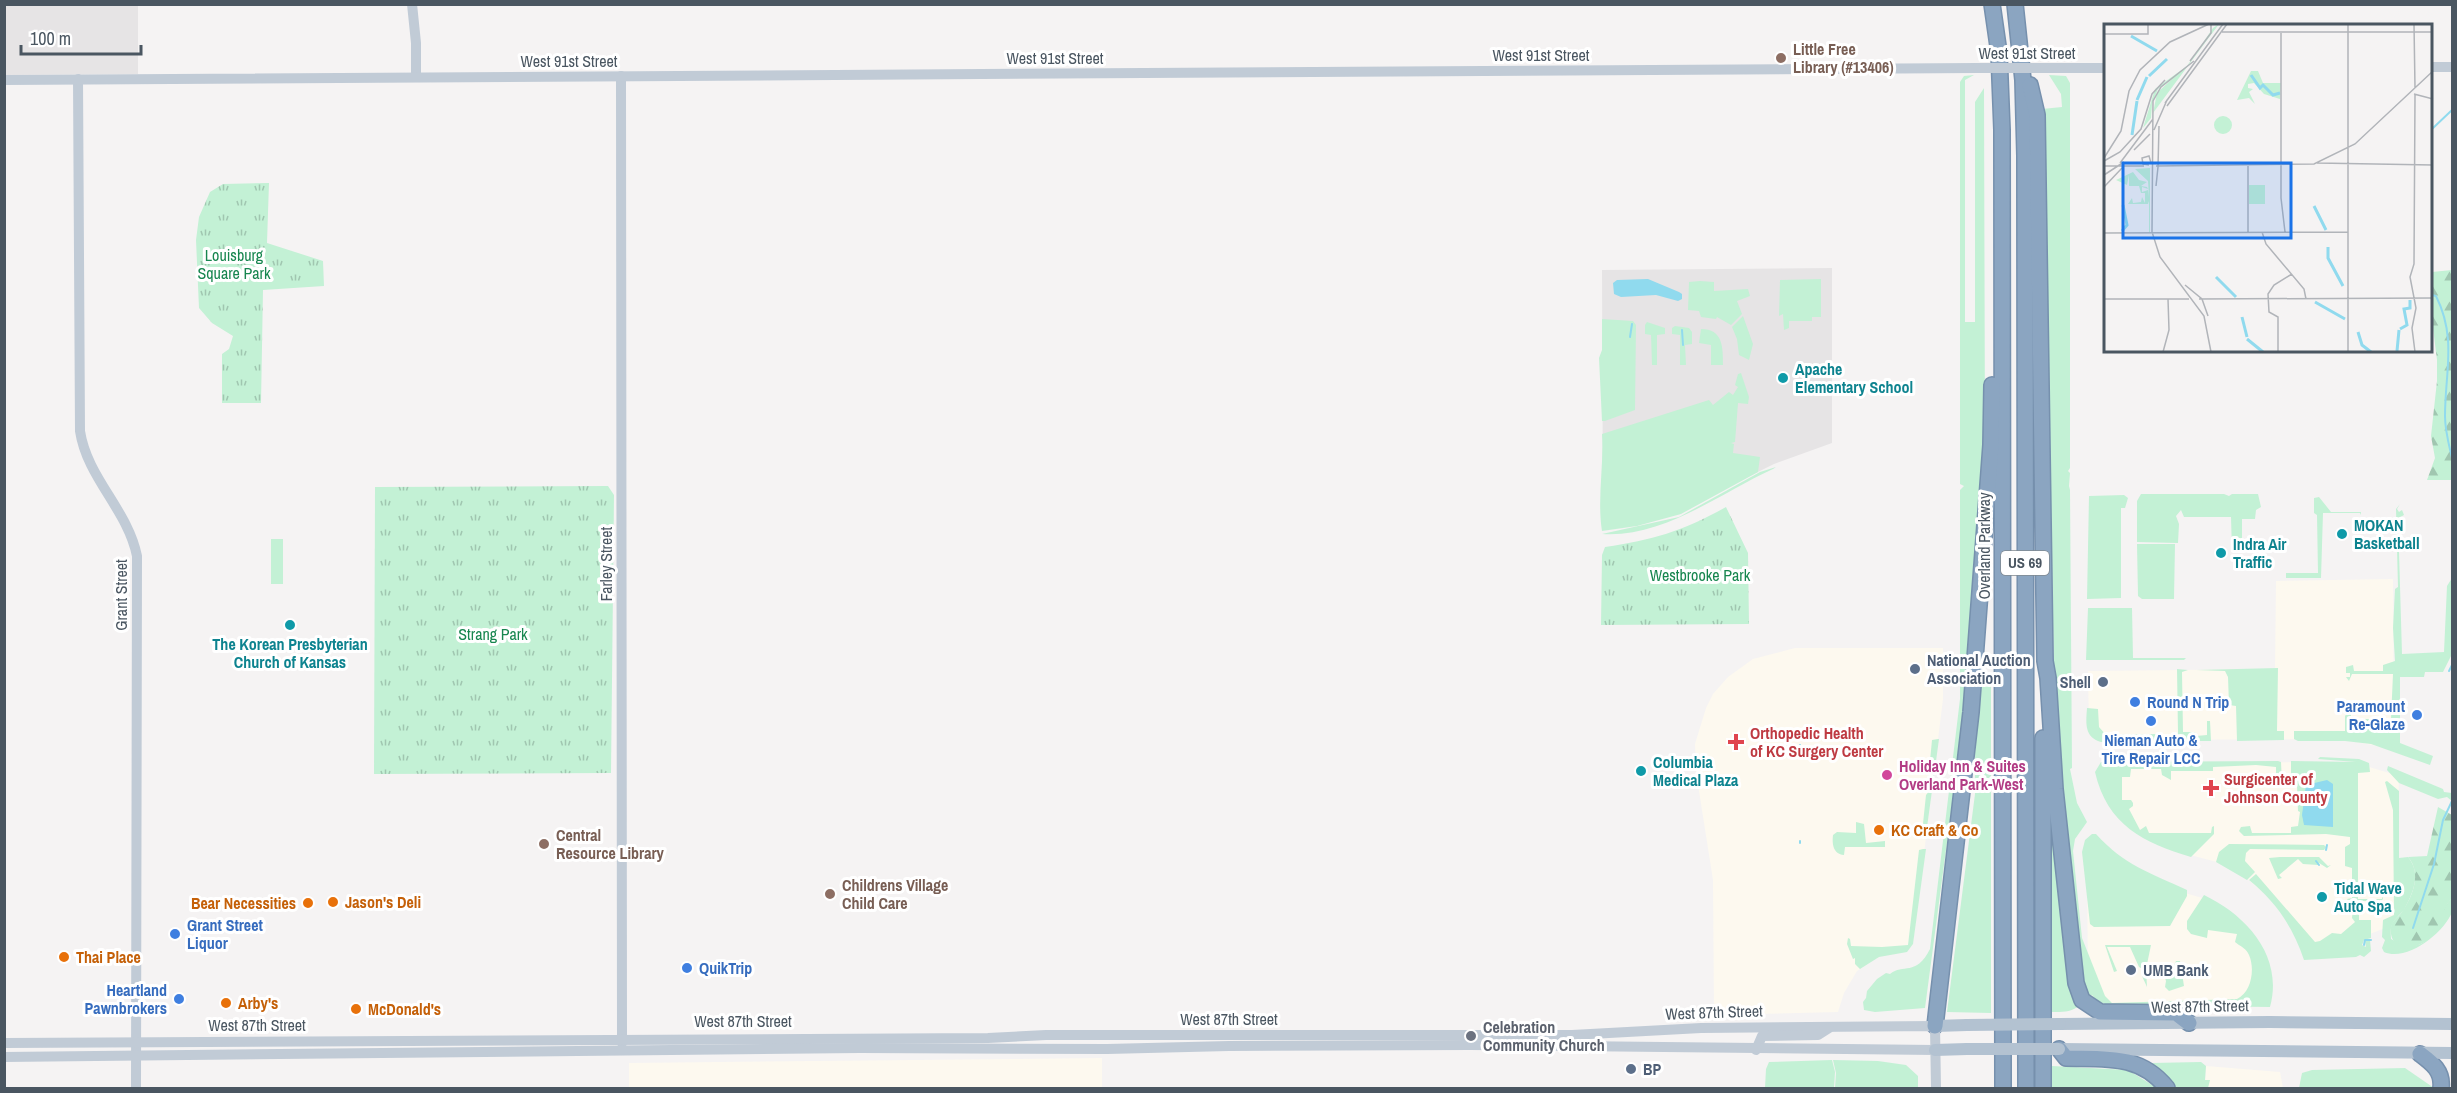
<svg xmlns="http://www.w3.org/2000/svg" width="2457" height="1093" font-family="'Archivo Narrow',sans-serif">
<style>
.commercial{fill:#fdf9ef}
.education{fill:#e6e4e5}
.green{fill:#c3f1d5}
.forest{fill:url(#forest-firs)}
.park{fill:url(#park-tufts)}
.water{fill:#90daee}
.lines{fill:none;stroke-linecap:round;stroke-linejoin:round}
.stream{stroke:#90daee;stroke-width:2}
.highway-casing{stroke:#7690ad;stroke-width:18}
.secondary{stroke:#c1cbd6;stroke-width:10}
.primary{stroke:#b3c2d1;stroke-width:12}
.highway{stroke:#8ba5c1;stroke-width:15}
.secondary-bridge{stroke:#c1cbd6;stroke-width:10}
.primary-bridge{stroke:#b3c2d1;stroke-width:12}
.education-dot{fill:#8d6e63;stroke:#fff;stroke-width:2}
.culture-dot{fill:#0f9aa8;stroke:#fff;stroke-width:2}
.service-dot{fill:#5c6f8a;stroke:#fff;stroke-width:2}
.shop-dot{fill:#3f7fe0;stroke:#fff;stroke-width:2}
.health-dot{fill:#e0444e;stroke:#fff;stroke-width:2}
.hotel-dot{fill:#d1479c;stroke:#fff;stroke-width:2}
.food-dot{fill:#e8710a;stroke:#fff;stroke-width:2}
.worship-dot{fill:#6b7280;stroke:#fff;stroke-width:2}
.labels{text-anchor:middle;stroke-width:6;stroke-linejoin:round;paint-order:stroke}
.shield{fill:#fff;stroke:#808990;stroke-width:1.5}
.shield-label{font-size:15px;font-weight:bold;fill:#4a5661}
.education-label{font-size:16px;font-weight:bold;fill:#785e54;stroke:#fff;text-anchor:start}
.street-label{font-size:16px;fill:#4a5661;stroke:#fff}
.park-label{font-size:16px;fill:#17864f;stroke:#fff}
.culture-label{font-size:16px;font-weight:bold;fill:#0d838f;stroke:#fff;text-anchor:start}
.service-label{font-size:16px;font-weight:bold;fill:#4e5e75;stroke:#fff;text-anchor:start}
.shop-label{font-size:16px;font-weight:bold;fill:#366cbe;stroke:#fff;text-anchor:start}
.health-label{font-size:16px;font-weight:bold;fill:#be3a42;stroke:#fff;text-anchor:start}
.hotel-label{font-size:16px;font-weight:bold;fill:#b23c85;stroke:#fff;text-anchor:start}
.food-label{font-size:16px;font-weight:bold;fill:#c56008;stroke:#fff;text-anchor:start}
.worship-label{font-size:16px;font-weight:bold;fill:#5b616d;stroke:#fff;text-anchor:start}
.inset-river{fill:none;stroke:#90daee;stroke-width:3}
.inset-road{fill:none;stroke:#b1b4b9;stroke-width:1.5}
.view{fill:#1a73e8;fill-opacity:0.15;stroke:#1a73e8;stroke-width:3}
.inset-edge{fill:none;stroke:#4a5661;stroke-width:3}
</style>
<defs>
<pattern id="forest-firs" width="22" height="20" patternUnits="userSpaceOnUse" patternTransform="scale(1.5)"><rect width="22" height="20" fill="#c3f1d5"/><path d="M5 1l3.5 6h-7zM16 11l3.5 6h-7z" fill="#a0c6b0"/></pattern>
<pattern id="park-tufts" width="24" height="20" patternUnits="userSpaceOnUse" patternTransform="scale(1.5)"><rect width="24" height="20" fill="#c3f1d5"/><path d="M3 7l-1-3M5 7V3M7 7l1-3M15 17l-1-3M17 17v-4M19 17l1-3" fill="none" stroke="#a0c6b0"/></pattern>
</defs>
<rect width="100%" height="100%" fill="#f5f3f3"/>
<g class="commercial">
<polygon points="2393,579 2394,749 2340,739 2101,740 2089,730 2088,671 2275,669 2276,581"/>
<polygon points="1795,648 1943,648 1943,699 1913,943 1912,946 1880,956 1857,971 1844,993 1838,1012 1714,1015 1713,880 1696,772 1695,744 1706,708 1713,694 1728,677 1753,659"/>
<polygon points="2317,762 2366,766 2399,776 2395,924 2325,952 2296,934 2273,901 2243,875 2217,862 2190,855 2134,832 2101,763"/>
<polygon points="2087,853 2185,893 2206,899 2247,927 2257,1006 2124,1010 2110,1009 2088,997"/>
<polygon points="1102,1058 1102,1088 629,1088 629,1063"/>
<polygon points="2206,1066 2280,1072 2283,1088 2205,1088"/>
</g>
<g class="education">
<polygon points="4,5 138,5 138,74 5,75"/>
<polygon points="1832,268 1832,443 1774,464 1689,506 1603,529 1602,270"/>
</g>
<g class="green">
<path d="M 1974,75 L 1965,80 L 1965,322 L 1975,322 L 1975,102 L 1984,88 L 1985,447 L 1982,452 L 1985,456 L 1984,470 L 1977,520 L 1962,729 L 1925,1008 L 1875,1012 L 1864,1010 L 1863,1002 L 1866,998 L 1867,991 L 1877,979 L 1886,973 L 1890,974 C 1903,963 1916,977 1930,949 L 1960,699 L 1960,490 L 1964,486 L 1960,484 L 1960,82 L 1964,76 Z"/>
<path d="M 2049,75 L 2066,76 L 2070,83 L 2070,468 L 2068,471 L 2070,473 L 2069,486 L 2070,490 L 2072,768 L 2070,769 L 2077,803 L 2087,822 L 2075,839 L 2073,851 L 2082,938 L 2105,996 L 2112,1003 L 2237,999 C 2252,992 2255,968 2249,955 C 2247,949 2240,946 2235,942 L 2237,934 L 2208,930 L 2207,938 L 2191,934 L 2187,929 L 2187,921 L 2204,895 C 2246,915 2284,956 2270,1007 L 2108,1005 L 2097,1001 L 2092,995 L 2088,998 L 2081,976 L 2057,734 L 2054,670 L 2042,109 L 2062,107 L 2061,94 Z"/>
<polygon points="1821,279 1821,317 1812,317 1812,321 1789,321 1789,328 1784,330 1783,314 1779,316 1780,280"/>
<polygon points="1700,281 1714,282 1714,291 1748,289 1750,296 1737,301 1742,314 1731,325 1717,317 1716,319 1701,317 1699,311 1688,310 1689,282"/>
<polygon points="1743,316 1753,344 1749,360 1739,355 1737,339 1732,327"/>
<polygon points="1602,319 1633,321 1636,325 1635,410 1605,421 1602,421 1599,358 1602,350"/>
<polygon points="1647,322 1665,328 1665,334 1657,335 1657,365 1652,365 1651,335 1645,334 1645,325"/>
<polygon points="1675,326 1689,328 1692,332 1692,344 1685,345 1686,365 1680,365 1680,335 1672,334 1672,328"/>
<path d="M 1701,329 C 1723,329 1723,347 1723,365 L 1711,365 L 1711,345 L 1699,343 Z"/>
<path d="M 1741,373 L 1749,397 L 1748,404 L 1738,403 L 1735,442 L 1731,443 L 1734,444 L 1733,453 L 1760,457 L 1758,472 L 1681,514 L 1637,526 L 1602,531 C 1597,499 1604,466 1602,434 L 1709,400 L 1713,405 L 1729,392 L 1733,395 L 1738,387 L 1735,385 L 1738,374 Z"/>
<path d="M 1776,467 L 1773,469 C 1720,493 1664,538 1602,534 L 1679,517 L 1760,472 Z"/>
<polygon points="2141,494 2224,494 2229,496 2232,494 2258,494 2261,507 2256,510 2255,519 2242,519 2242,551 2232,551 2231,517 2184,517 2181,510 2176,516 2179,524 2178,543 2137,542 2137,501"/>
<polygon points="2124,495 2128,498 2125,508 2121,508 2121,598 2087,599 2089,496"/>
<polygon points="2319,497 2331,512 2361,512 2361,515 2360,513 2323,513 2321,578 2286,578 2286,573 2318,573 2317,515 2314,513 2314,498"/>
<polygon points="2400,504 2397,509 2399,512 2402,510 2404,515 2398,518 2402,654 2444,652 2447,586 2452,578 2452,654 2443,672 2425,672 2424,677 2400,677 2400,743 2433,756 2430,765 2371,744 2345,741 2298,741 2294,739 2294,731 2345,731 2345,716 2348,712 2351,714 2351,719 2391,719 2393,674 2352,674 2349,681 2346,677 2350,677 2350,673 2346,673 2346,667 2353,665 2354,671 2383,671 2383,665 2395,661 2393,628 2395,589 2398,587 2396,509"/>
<polygon points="283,539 283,584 271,584 271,539"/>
<polygon points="2137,544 2175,544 2174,599 2142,599 2138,596"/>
<polygon points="2088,608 2132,608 2133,658 2186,658 2184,660 2086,660"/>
<polygon points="2278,668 2277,731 2284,731 2284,740 2237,741 2236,706 2229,705 2228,677 2225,671 2196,670"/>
<polygon points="2177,669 2188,670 2182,672 2183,732 2195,732 2196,736 2207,735 2207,721 2210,721 2211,741 2171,741 2173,734 2178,733"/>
<polygon points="1981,679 1991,679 1991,1013 1947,1012 1975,794 1975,753"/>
<path d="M 2087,708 L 2098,709 L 2099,727 L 2106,735 L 2158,734 L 2161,741 L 2101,742 C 2084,737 2086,723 2087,708 Z"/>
<polygon points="1938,739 1939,739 1926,835 1922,833 1926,795 1931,789 1928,782 1932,740"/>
<path d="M 2320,757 L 2359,759 L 2369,763 L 2370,772 L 2358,773 L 2358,899 L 2382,899 L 2383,896 L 2383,899 L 2381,901 L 2359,901 L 2359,920 L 2371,920 L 2371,938 L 2364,940 L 2362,945 L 2366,947 L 2365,941 L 2370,940 L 2371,951 L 2364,957 L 2360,955 L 2356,957 L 2304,960 C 2293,927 2276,902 2249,880 L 2256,874 L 2315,942 L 2320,941 L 2332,933 L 2341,934 L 2355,922 L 2352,918 L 2353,907 L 2347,899 L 2352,898 L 2352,868 L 2345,866 L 2345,847 L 2350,844 L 2350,837 L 2326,834 L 2244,836 L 2239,831 L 2241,827 L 2250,826 L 2252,833 L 2291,833 L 2291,827 L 2298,826 L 2300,812 L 2298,811 L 2297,786 L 2291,784 L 2291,761 L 2356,762 L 2318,759 Z"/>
<path d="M 2278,761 L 2281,762 L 2282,784 L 2279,787 L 2276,784 L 2276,767 L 2256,765 L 2213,767 L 2213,771 L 2171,771 L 2171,780 L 2162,775 L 2161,769 L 2131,769 L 2130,777 L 2122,777 L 2122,800 L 2131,800 L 2133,803 L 2133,806 L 2129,809 L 2140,830 L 2146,826 L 2149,833 L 2211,833 L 2212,827 L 2214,826 L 2214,834 L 2191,857 C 2144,843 2107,825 2095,772 L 2101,762 Z"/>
<polygon points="2388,766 2443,789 2444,792 2452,793 2452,801 2447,797 2438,799 2399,783 2387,770"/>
<path d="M 2387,781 L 2399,791 L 2399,858 L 2408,857 C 2422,874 2413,893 2404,910 C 2400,915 2394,919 2392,925 C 2390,929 2391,935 2391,939 C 2436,962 2430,920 2452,898 C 2452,902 2453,908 2452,912 C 2444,933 2407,962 2384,952 L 2382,948 L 2385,940 L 2382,937 L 2383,920 L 2394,915 L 2393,810 L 2385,782 Z"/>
<path d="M 2050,789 L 2080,1005 C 2071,1013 2061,1012 2049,1012 Z"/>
<path d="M 1856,822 L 1864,824 L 1866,843 L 1885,841 L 1885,847 L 1845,847 L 1844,855 C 1833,854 1832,844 1833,835 L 1837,832 L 1856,833 Z"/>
<path d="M 2092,834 L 2096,834 C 2125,866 2149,872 2187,890 L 2187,896 L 2170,926 L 2094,927 L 2090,924 L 2082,852 L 2085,840 Z"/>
<polygon points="2229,844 2324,845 2326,847 2324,850 2250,849 2246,853 2245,861 2255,872 2247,880 2216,862 2219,852"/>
<polygon points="1923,849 1926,849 1913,944 1907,952 1879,957 1860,969 1855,964 1855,958 1853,959 1847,944 1848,938 1850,939 1851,946 1882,947 1908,945 1919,850"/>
<polygon points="2280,857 2319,857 2328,866 2331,865 2327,868 2319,863 2318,865 2303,864 2298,859 2279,875 2282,878 2278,879 2269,858"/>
<polygon points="2105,945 2151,945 2146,969 2147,987 2142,976 2145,970 2139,967 2130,947 2107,947 2117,971 2114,972"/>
<polygon points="2176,961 2180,961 2184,986 2169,991 2165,987 2166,981 2164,975 2171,972"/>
<polygon points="1832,1060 1835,1072 1834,1088 1765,1088 1766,1069 1769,1062"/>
<polygon points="1833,1060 1878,1061 1906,1065 1918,1076 1918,1088 1835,1088 1836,1073"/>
<polygon points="2201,1062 2206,1066 2205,1080 2210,1080 2208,1088 2173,1088 2151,1067 2151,1063"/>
<polygon points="2052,1066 2128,1070 2157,1088 2052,1088"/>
<polygon points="2405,1068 2434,1088 2299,1088 2302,1073 2312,1070"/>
</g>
<g class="forest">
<polygon points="2452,270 2452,480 2427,480 2435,458 2431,436 2437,381 2437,360 2432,320 2432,272"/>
<path d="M 2438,807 L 2452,815 L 2452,898 C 2441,909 2441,927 2430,938 C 2416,951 2388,952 2391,927 C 2392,920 2398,918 2402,912 C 2413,896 2422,873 2408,857 L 2427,856 Z"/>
</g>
<g class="park">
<polygon points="269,183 267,243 323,261 324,286 263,290 261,403 222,403 222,354 229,349 233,336 212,323 199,308 196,240 199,217 210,192 223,184"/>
<polygon points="608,486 614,495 611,773 374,774 375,487"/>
<path d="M 1726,507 L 1748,553 L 1749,624 L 1601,625 L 1602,555 L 1605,547 C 1653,540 1683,531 1726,507 Z"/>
</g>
<g class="water">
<polygon points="1648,279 1679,292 1682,294 1682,299 1678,301 1656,295 1621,297 1614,294 1613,283 1617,280"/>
<polygon points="2327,780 2333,784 2333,827 2304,825 2302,815 2306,785"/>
</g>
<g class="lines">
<g class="stream">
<polyline points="2432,129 2452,110"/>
<path d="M 2432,295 L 2436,296 C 2457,338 2445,372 2445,416 C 2445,431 2449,445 2452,458"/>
<polyline points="1682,330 1683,345"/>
<polyline points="1630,337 1632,324"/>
<polyline points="2449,671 2452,665"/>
<polyline points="1800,745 1800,747"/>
<polyline points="1800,841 1800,843"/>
<polyline points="2326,850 2327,845"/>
<polyline points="2316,861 2319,865"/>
<polyline points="2413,928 2434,864 2443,820 2452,801"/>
<polyline points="2364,945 2365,940 2371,940"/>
</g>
<g class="highway-casing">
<g id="highway">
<polyline points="1992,4 1999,53 2002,130 2003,1088"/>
<polyline points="2015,4 2023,80 2025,156 2026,1088"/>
<polyline points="2030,85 2037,115 2045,661 2048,678 2055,789 2076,983 2082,1000 2100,1012 2176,1013 2189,1023"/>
<polyline points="2043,738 2043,1088"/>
<polyline points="1935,1026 1971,712 1991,445 1992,385"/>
<path d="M 2059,1049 L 2066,1058 C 2105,1059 2140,1054 2167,1088"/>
<path d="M 2420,1054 C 2432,1063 2443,1071 2441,1088"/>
</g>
</g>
<g class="secondary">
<polyline points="412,4 416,43 416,77"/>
<polyline points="2432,67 2452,67"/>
<polyline points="2045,68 2106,68"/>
<polyline points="621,76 622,1043"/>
<path d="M 78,79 L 80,431 C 87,478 128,510 137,556 L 136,1088"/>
<polyline points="4,80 1977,68"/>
<polyline points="4,1043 988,1038 1046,1035 1572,1035 1701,1028 1935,1026 1936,1088"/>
<polyline points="1756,1050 1762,1036 1818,1035 1829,1028"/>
<polyline points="4,1057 860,1048 1107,1049 1229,1046 1470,1045 1935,1050"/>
</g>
<g class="primary">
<polyline points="2060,1024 2270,1022 2452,1024"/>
<polyline points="1935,1026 1967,1025"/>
<polyline points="2059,1049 2452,1053"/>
<polyline points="1935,1050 1967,1049"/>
</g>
<use href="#highway" class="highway"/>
<polyline class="secondary-bridge" points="1977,68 2045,68"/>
<g class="primary-bridge">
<polyline points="1967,1025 2060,1024"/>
<polyline points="1967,1049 2059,1049"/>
</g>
</g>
<g class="education-dot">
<circle cx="1781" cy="58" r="6"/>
<circle cx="544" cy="844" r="6"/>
<circle cx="830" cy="894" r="6"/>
</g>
<g class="culture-dot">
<circle cx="1783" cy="378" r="6"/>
<circle cx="2342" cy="534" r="6"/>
<circle cx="2221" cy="553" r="6"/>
<circle cx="290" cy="625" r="6"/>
<circle cx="1641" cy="771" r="6"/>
<circle cx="2322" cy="897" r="6"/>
</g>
<g class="service-dot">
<circle cx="1915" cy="669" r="6"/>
<circle cx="2103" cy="682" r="6"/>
<circle cx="2131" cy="970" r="6"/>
<circle cx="1631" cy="1069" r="6"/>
</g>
<g class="shop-dot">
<circle cx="2135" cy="702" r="6"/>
<circle cx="2417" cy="715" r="6"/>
<circle cx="2151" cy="721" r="6"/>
<circle cx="175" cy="934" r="6"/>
<circle cx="687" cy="968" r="6"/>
<circle cx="179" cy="999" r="6"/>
</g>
<g class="health-dot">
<path d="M1733 733h6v6h6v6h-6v6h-6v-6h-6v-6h6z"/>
<path d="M2208 779h6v6h6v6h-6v6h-6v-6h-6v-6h6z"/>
</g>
<circle class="hotel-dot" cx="1887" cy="775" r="6"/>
<g class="food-dot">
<circle cx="1879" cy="830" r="6"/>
<circle cx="333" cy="902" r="6"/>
<circle cx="308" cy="903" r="6"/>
<circle cx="64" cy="957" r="6"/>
<circle cx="226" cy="1003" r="6"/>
<circle cx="356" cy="1009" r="6"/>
</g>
<circle class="worship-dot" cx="1471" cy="1036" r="6"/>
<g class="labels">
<rect class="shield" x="2001" y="551" width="48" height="24" rx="4.5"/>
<g class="shield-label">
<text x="2025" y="568">US 69</text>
</g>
<g class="education-label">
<text x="1793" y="55">Little Free<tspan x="1793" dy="18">Library (#13406)</tspan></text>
<text x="556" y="841">Central<tspan x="556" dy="18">Resource Library</tspan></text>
<text x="842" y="891">Childrens Village<tspan x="842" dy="18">Child Care</tspan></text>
</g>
<g class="street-label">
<text x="2027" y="59">West 91st Street</text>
<text x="1541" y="61">West 91st Street</text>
<text x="1055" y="64">West 91st Street</text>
<text x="569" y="67">West 91st Street</text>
<text transform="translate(1984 546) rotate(-90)" y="6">Overland Parkway</text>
<text transform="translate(606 564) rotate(-90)" y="6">Farley Street</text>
<text transform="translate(121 595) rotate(-90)" y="6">Grant Street</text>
<text transform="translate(2200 1006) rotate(-1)" y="6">West 87th Street</text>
<text transform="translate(1714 1012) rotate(-2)" y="6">West 87th Street</text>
<text x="1229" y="1025">West 87th Street</text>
<text x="743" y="1027">West 87th Street</text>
<text x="257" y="1031">West 87th Street</text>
</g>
<g class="park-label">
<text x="234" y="261">Louisburg<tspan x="234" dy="18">Square Park</tspan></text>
<text x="1700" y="581">Westbrooke Park</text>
<text x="493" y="640">Strang Park</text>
</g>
<g class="culture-label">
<text x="1795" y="375">Apache<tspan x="1795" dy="18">Elementary School</tspan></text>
<text x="2354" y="531">MOKAN<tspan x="2354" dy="18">Basketball</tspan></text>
<text x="2233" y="550">Indra Air<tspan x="2233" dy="18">Traffic</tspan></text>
<text x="290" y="650" text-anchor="middle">The Korean Presbyterian<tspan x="290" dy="18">Church of Kansas</tspan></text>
<text x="1653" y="768">Columbia<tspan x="1653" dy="18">Medical Plaza</tspan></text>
<text x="2334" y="894">Tidal Wave<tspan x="2334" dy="18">Auto Spa</tspan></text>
</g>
<g class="service-label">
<text x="1927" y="666">National Auction<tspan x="1927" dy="18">Association</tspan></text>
<text x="2091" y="688" text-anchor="end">Shell</text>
<text x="2143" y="976">UMB Bank</text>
<text x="1643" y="1075">BP</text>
</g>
<g class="shop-label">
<text x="2147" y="708">Round N Trip</text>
<text x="2405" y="712" text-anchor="end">Paramount<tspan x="2405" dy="18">Re-Glaze</tspan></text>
<text x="2151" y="746" text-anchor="middle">Nieman Auto &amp;<tspan x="2151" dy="18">Tire Repair LCC</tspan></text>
<text x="187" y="931">Grant Street<tspan x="187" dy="18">Liquor</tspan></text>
<text x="699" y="974">QuikTrip</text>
<text x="167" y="996" text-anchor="end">Heartland<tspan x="167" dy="18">Pawnbrokers</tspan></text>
</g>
<g class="health-label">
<text x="1750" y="739">Orthopedic Health<tspan x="1750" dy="18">of KC Surgery Center</tspan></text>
<text x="2224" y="785">Surgicenter of<tspan x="2224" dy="18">Johnson County</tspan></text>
</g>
<g class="hotel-label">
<text x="1899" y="772">Holiday Inn &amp; Suites<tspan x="1899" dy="18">Overland Park-West</tspan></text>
</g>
<g class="food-label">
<text x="1891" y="836">KC Craft &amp; Co</text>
<text x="345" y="908">Jason's Deli</text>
<text x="296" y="909" text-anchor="end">Bear Necessities</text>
<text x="76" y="963">Thai Place</text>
<text x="238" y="1009">Arby's</text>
<text x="368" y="1015">McDonald's</text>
</g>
<g class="worship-label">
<text x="1483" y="1033">Celebration<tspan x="1483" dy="18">Community Church</tspan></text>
</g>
</g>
<g transform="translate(2104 24)">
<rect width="328" height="328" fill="#f5f3f3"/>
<path d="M 115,0 L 49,89 L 53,69 L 69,54 L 54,65 L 48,80 L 47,94 L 39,104 L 51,65 L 83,42 L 109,4 ZM 46,144 L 46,209 L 45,208 L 45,177 L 44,180 L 24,180 L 28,174 L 29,179 L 37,178 L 38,173 L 41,179 L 41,169 L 37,169 L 35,162 L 25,162 L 25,151 L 23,161 L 12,156 L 29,148 L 35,156 L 43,158 L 37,162 L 43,163 L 44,165 L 38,163 L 38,168 L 44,166 L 45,173 L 44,157 L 31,145 Z" fill="#c3f1d5"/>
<path d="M 147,47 L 154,47 L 159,59 L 177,59 L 176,75 L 160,70 L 150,59 L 144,60 L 144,64 L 149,65 L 145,68 L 151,80 L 145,74 L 133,76 ZM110 101a9 9 0 1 1 18 0a9 9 0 1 1-18 0ZM 145,161 L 161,161 L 161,180 L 145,180 Z" fill="#c3f1d5"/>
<path class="inset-river" d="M 27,12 L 53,27M 147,51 L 156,64 L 159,61 L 169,71 L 176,69M 45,52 L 63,35M 33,76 L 43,53M 28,111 L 33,77M 210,182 L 222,206M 18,207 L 23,201 L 19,181M 224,223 L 224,234 L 239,262M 112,253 L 132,273M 211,278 L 241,295M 138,293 L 143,313M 296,305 L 303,301 L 300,285 L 306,284 L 306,276M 254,308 L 258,321 L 267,328M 143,315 L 159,328M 293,327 L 295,306"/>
<path class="inset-road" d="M 310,0 L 311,64M 244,1 L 244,328M 118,8 L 329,8M 177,9 L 177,174 L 181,208M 0,10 L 44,10 L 44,0M 86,37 L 107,9 L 107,0M 90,37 L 57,63 L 49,77 L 48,208 L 56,233 L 100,292 L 107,328M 310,70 L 329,75M 61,79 L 119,0M 63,82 L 123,0M 50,106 L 63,76M 30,126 L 46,110M 0,134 L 17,107 L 25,67 L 36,46 L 66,18 L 105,0M 0,137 L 16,128 L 37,105 L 48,70 L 61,56M 16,139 L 49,95M 213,139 L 329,141M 45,141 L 39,140 L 38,134 L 45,132 L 47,139M 0,142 L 40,142M 52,142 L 210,140 L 251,120 L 329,47M 144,142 L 144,208M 54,143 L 55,102M 0,151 L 20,138M 52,162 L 54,143M 0,163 L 18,144M 158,208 L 162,220 L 200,265 L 202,275M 0,209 L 244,208M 81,261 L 98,275 L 104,292M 0,275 L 85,275M 95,275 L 329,274M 59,328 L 65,306 L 64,275M 174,328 L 174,293 L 165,288 L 164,270 L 170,261 L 188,250M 311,328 L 308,304 L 312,284 L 306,253 L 310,240 L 311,71"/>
<path class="view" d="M 19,139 L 187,139 L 187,214 L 19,214 Z"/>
<rect width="328" height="328" class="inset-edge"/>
</g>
<rect width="2457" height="1093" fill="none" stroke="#4a5661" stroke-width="12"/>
<path d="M21 45v9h120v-9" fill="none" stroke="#4a5661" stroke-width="3"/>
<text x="30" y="45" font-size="18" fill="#4a5661" stroke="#ffffff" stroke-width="4.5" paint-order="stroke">100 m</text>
</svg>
